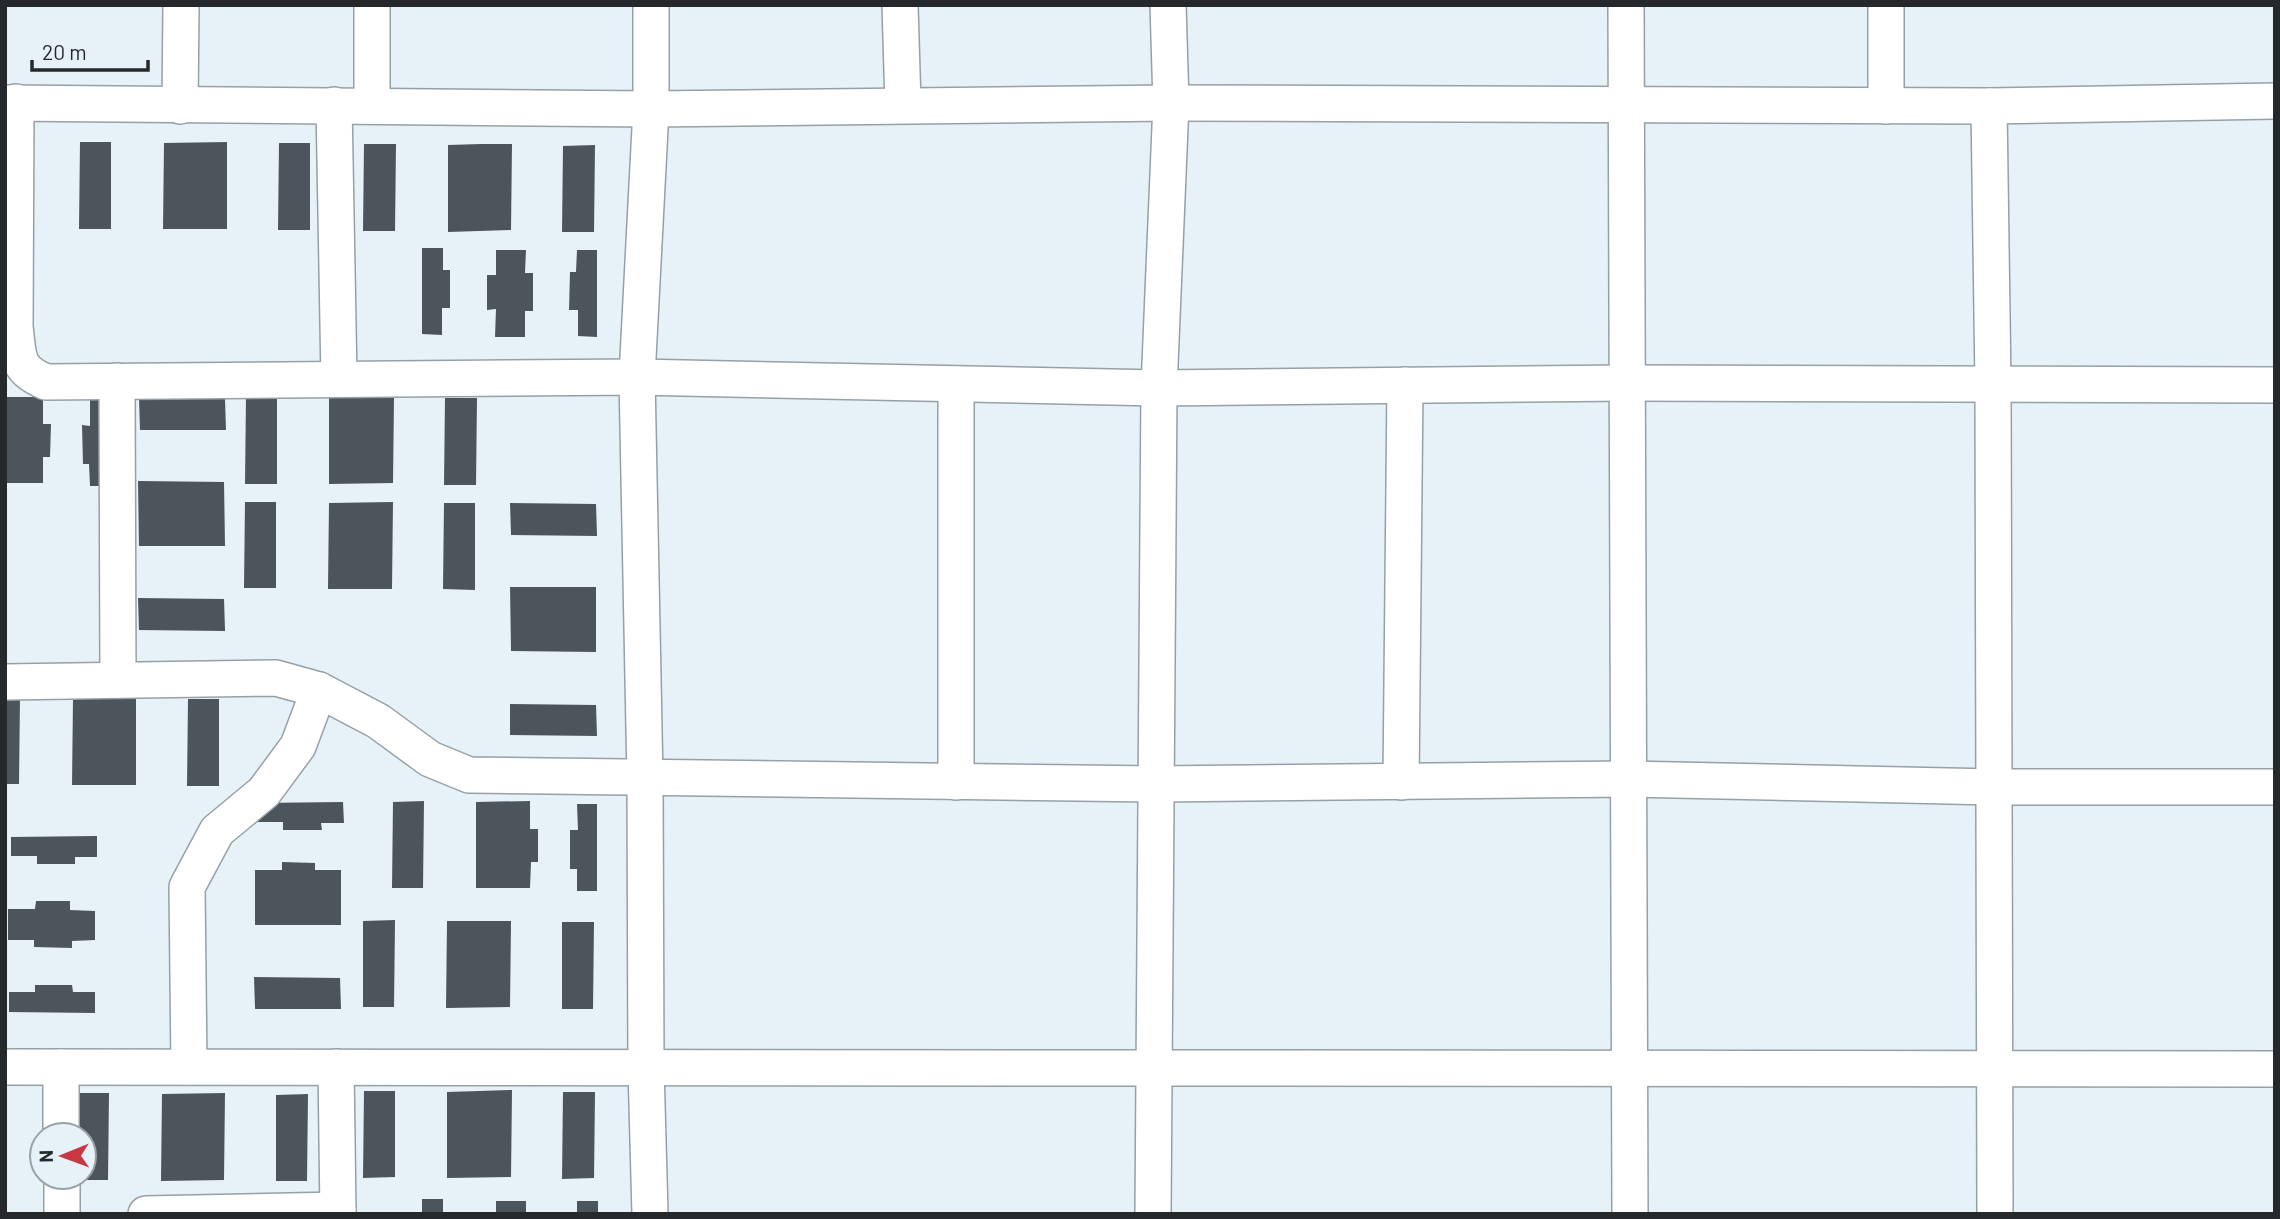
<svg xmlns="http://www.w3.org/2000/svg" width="2280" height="1219" font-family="Barlow,sans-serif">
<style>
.building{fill:#4c555b}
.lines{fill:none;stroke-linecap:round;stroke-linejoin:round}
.minor-casing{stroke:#96a0a7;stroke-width:38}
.minor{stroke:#fff;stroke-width:35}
</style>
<rect width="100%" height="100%" fill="#e6f1f8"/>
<g class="building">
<polygon points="80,142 111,142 111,229 79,229"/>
<polygon points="227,142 227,229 163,229 164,143"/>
<polygon points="279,143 310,143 310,230 278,230"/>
<polygon points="364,144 396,144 395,231 363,231"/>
<polygon points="481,144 512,144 511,230 448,232 448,145"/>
<polygon points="595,145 594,232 562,232 563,146"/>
<polygon points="422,248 443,248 443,270 450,270 450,308 442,308 442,335 422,334"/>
<polygon points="496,250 526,250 525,273 533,273 533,311 525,311 525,337 495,337 496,309 487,310 487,275 496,275"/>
<polygon points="577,250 597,250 597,337 578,336 578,310 569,310 570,272 576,272"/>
<polygon points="5,397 43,397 43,424 51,424 50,457 43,457 43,483 5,483"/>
<polygon points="246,397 277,397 277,484 245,484"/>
<polygon points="394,397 393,483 329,484 329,398"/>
<polygon points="139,398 225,399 226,430 140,430"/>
<polygon points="445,398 477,398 476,485 444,485"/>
<polygon points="90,399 110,400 110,486 90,486 89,464 83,464 82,425 90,426"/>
<polygon points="138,481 224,482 225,546 139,546"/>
<polygon points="245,502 276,502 276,588 244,588"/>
<polygon points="393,502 392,589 328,589 329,503"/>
<polygon points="444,503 475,503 475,590 443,589"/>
<polygon points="510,503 596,504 597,536 511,535"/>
<polygon points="510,587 596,587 596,652 511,651"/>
<polygon points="138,598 224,599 225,631 139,630"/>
<polygon points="20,697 19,784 5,784 5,698"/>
<polygon points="136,698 136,785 72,785 73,699"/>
<polygon points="188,699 219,699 219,786 187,786"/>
<polygon points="510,704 596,705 597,736 510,735"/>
<polygon points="424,801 423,888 392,888 393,802"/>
<polygon points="530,801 530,829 538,829 538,862 531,862 530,888 476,888 476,802"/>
<polygon points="343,802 344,823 321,823 322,830 283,830 283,822 258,822 257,803"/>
<polygon points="577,804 597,804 597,891 577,891 577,869 570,869 570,830 578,830"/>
<polygon points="97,836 97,857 75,857 75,864 37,864 37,856 11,856 11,837"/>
<polygon points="282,862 315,863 315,870 341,870 341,925 255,925 255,870 282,870"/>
<polygon points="36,901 70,901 70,910 95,911 95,940 72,941 72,948 34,947 34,940 8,940 8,909 35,909"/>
<polygon points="395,920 394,1007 363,1007 363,921"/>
<polygon points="447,921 511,921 510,1007 446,1008"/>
<polygon points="562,922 594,922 593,1009 562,1009"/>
<polygon points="254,977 340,978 341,1009 255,1009"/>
<polygon points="35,985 72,985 73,992 95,992 95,1013 9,1012 9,992 35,992"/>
<polygon points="512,1090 511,1177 447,1178 447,1092"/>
<polygon points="364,1091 395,1091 395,1177 363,1178"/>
<polygon points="563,1092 595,1092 594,1178 562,1179"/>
<polygon points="78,1093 109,1093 108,1180 77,1180 77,1177 84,1177 84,1135 77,1135"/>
<polygon points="225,1093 224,1180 161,1181 162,1094"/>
<polygon points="308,1094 307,1181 276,1181 276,1095"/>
<rect x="422" y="1199" width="21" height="15"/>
<rect x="496" y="1201" width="30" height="13"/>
<rect x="577" y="1201" width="21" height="13"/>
</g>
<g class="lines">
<g class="minor-casing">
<g id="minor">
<polyline points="900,5 903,105"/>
<polyline points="1626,5 1630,1214"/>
<polyline points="1886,5 1886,106"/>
<path d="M 16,102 L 15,327 C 19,357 15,369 46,382 L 637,377 L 1159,388 L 1627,383 L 2275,385"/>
<polyline points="5,103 651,109 1171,103 1989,106 2275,101"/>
<polyline points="334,105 339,379"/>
<polyline points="372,105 372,5"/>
<polyline points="180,106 181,5"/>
<polyline points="1989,106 1993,384 1995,1214"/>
<polyline points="117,381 118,680"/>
<polyline points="5,682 276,678 319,690 378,721 430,759 469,775 1156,784 1628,779 1994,787 2275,787"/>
<polyline points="956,782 956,384"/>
<polyline points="1401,782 1405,385"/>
<polyline points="5,1067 2275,1069"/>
<polyline points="61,1067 61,1135"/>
<polyline points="189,1067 187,887 217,831 264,792 298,746 319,690"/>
<polyline points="336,1067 338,1214"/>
<polyline points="62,1177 62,1214"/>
<polyline points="146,1214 338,1210"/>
<polyline points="650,1214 646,1068 645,779 637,377 651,109 651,5"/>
<polyline points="1153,1214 1159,388 1171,103 1168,5"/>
</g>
</g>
<use href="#minor" class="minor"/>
</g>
<rect width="2280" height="1219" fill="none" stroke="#25292c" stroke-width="14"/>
<g transform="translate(63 1156) rotate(269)"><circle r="33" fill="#e6f1f8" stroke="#99a1a6" stroke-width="2"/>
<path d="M0-5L12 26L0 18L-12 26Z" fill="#c73843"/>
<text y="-10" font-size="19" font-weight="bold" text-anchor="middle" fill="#25292c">N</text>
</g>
<path d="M32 60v10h116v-10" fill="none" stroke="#25292c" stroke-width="3.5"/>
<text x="42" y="60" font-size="21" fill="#25292c" stroke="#e6f1f8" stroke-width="5" paint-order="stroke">20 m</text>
</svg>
